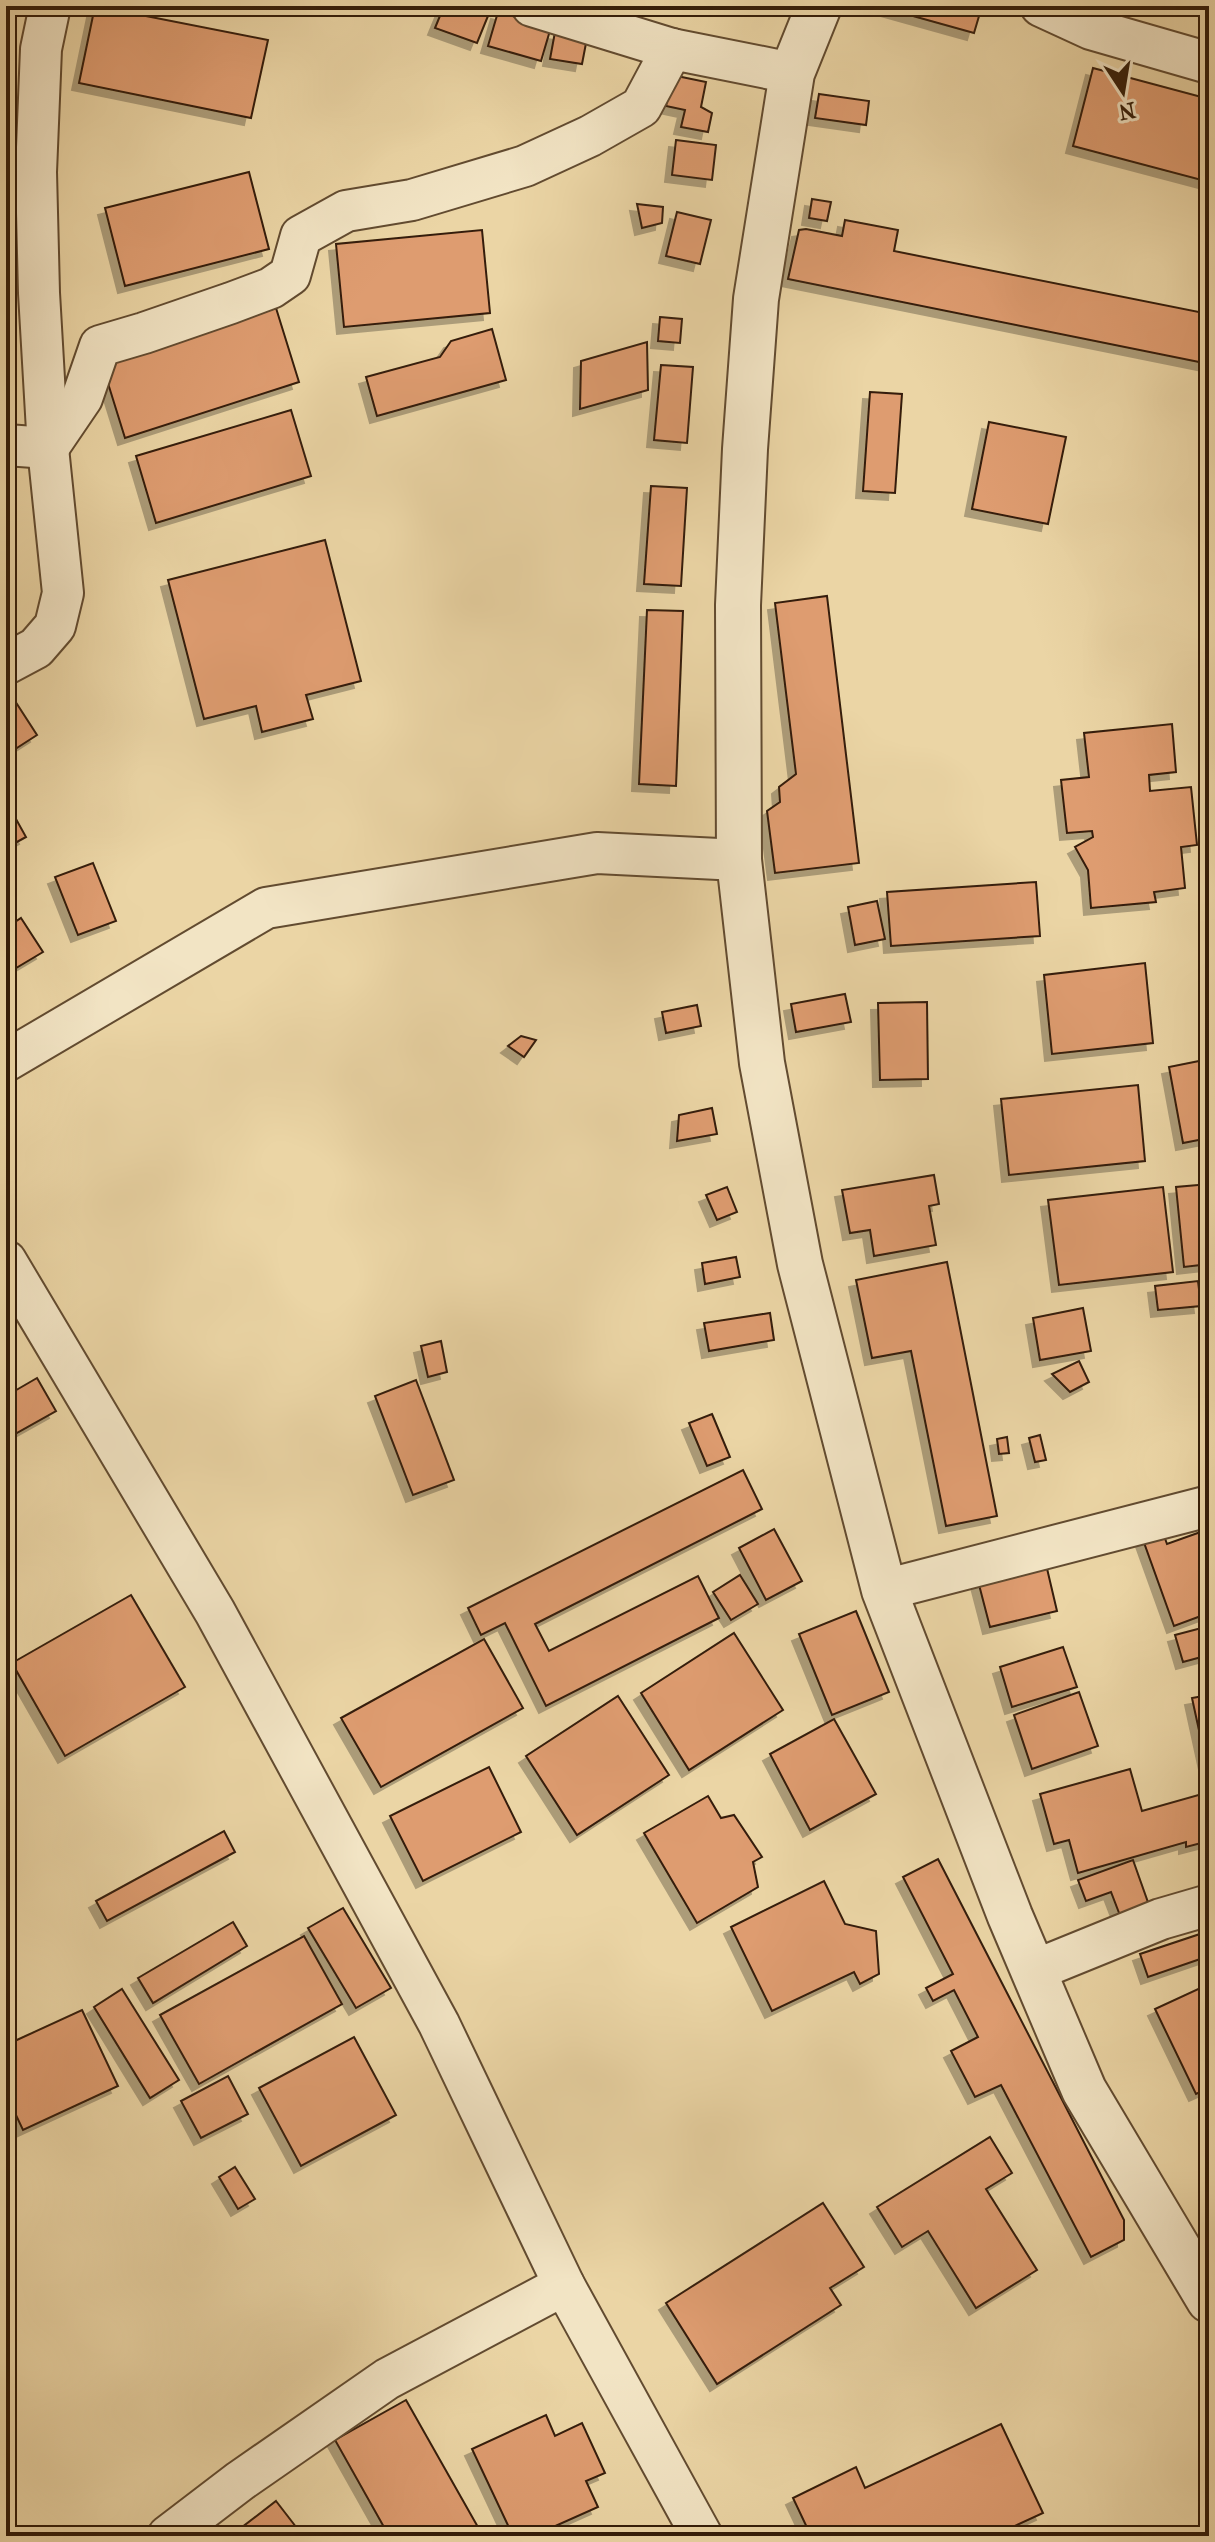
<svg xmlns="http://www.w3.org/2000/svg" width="1215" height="2542" font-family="'IM FELL French Canon',serif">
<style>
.building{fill:#de9c70;stroke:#341d09;stroke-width:2;filter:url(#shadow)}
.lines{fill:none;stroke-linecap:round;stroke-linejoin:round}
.minor-casing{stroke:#624b30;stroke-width:44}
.tertiary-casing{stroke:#624b30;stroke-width:48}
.minor{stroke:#f2e4c4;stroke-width:40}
.tertiary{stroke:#f2e4c4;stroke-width:44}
</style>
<defs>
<filter id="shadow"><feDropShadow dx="-7" dy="7" stdDeviation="0" flood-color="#0004"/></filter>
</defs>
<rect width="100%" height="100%" fill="#ebd5a5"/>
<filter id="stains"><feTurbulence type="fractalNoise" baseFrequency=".0025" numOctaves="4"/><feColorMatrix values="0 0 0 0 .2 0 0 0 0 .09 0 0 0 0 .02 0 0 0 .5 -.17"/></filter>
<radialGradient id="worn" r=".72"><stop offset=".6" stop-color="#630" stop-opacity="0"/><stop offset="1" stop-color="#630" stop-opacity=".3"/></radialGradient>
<g class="building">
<polygon points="95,6 268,40 251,118 79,83"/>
<polygon points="444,6 476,6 490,11 477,43 435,28"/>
<polygon points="877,6 982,6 974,33"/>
<polygon points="498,12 551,27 541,61 488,46"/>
<polygon points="555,32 587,38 582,64 550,59"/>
<polygon points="1093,68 1209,99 1209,182 1073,146"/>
<polygon points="672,75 706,82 701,107 712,113 708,132 681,127 685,110 666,106"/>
<polygon points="819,94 869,101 866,125 815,118"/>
<polygon points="676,140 716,145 712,180 672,175"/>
<polygon points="249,172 269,249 125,286 105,208"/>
<polygon points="812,199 831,202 827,221 809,218"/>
<polygon points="637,204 663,207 662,223 642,228"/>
<polygon points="677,212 711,220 700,264 666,256"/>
<polygon points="845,220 898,230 894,251 1209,314 1209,364 788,279 799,230 806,229 842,236"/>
<polygon points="482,230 490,313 344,327 336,244"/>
<polygon points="276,308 299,382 125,438 102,364"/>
<polygon points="660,317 682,319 680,343 658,341"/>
<polygon points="492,329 506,380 377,416 366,377 440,357 451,341"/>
<polygon points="647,342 648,390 580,409 581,361"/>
<polygon points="661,365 693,367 687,443 654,440"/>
<polygon points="870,392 902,394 895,493 863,491"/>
<polygon points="291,410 311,476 156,523 136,456"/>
<polygon points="989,422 1066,437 1048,524 972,509"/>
<polygon points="651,486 687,488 681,586 644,584"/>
<polygon points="325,540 361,681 306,695 313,719 262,732 256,706 204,719 168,580"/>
<polygon points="827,596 859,863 775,873 767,811 780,802 779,787 796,774 775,603"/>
<polygon points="647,610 683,611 676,786 639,784"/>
<polygon points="6,687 37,735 6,755"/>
<polygon points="1172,724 1176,772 1149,775 1150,791 1191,787 1197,845 1181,847 1185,888 1154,892 1156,902 1091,908 1088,870 1075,847 1093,837 1092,831 1067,833 1061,780 1089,777 1084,733"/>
<polygon points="6,801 26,837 6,848"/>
<polygon points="93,863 116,921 78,935 55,877"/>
<polygon points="1036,882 1040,936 891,946 887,892"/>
<polygon points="877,901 885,939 855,945 848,907"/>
<polygon points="21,918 43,952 6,974 6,928"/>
<polygon points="1145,963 1153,1043 1052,1054 1044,975"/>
<polygon points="845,994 851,1022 796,1032 791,1004"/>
<polygon points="927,1002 928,1079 880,1080 878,1003"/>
<polygon points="697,1005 701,1026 666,1033 662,1012"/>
<polygon points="521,1036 536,1040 524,1057 508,1046"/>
<polygon points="1209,1059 1209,1087 1205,1088 1209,1111 1209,1138 1183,1143 1169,1067"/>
<polygon points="1138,1085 1145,1161 1009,1175 1001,1099"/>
<polygon points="712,1108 717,1134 677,1141 679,1115"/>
<polygon points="934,1175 939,1204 929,1206 936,1245 874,1256 870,1230 850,1233 842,1190"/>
<polygon points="1209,1184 1209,1264 1184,1267 1176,1187"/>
<polygon points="727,1187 737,1212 717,1220 706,1195"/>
<polygon points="1163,1187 1173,1272 1059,1285 1048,1200"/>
<polygon points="736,1257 740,1277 705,1284 702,1263"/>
<polygon points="947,1262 997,1516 946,1526 911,1351 872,1358 856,1280"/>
<polygon points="1198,1281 1201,1306 1158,1310 1155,1286"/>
<polygon points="1083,1308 1091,1351 1040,1360 1033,1318"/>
<polygon points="770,1313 774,1340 709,1351 704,1323"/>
<polygon points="441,1341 447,1372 428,1377 421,1346"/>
<polygon points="1079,1361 1089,1382 1070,1392 1052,1374"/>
<polygon points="37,1378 56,1411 6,1439 6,1396"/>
<polygon points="416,1380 454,1480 413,1495 375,1396"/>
<polygon points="712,1414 730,1457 707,1466 689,1423"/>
<polygon points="1040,1435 1046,1460 1035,1462 1029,1438"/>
<polygon points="1007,1437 1009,1453 999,1454 997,1439"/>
<polygon points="743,1470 762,1509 535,1624 549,1651 698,1576 719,1618 546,1706 505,1623 481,1635 468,1608"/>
<polygon points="774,1529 802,1581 766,1600 739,1548"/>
<polygon points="1209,1529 1209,1613 1174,1626 1142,1537 1162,1530 1167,1544"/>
<polygon points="1045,1560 1057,1611 990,1627 977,1577"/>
<polygon points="740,1575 758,1604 731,1620 713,1592"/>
<polygon points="131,1595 185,1687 65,1756 12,1663"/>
<polygon points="856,1611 889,1692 832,1715 799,1634"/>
<polygon points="1209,1626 1209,1655 1183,1662 1175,1635"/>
<polygon points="734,1633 783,1710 689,1770 641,1693"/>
<polygon points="484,1639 523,1708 381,1787 341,1718"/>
<polygon points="1063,1647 1077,1687 1012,1707 1000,1667"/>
<polygon points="1079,1692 1098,1746 1032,1769 1014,1715"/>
<polygon points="1209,1695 1209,1772 1208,1772 1192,1698"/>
<polygon points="618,1696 669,1775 577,1835 526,1756"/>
<polygon points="834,1719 876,1794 810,1830 770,1754"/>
<polygon points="489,1767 521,1832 423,1881 390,1816"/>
<polygon points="1130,1769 1142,1811 1209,1792 1209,1841 1186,1847 1186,1842 1078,1873 1069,1840 1054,1844 1040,1794"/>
<polygon points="708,1796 721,1818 734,1815 762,1857 753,1862 758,1887 697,1923 644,1833"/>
<polygon points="224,1831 235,1852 107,1921 96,1901"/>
<polygon points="938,1859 1124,2220 1124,2240 1091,2257 1001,2085 975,2097 951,2051 978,2037 954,1990 933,2001 926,1988 953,1974 903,1877"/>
<polygon points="1133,1860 1150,1908 1121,1918 1111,1892 1086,1901 1078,1880"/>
<polygon points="824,1881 845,1924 876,1931 879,1974 860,1984 854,1972 772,2011 731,1927"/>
<polygon points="343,1908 391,1988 356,2008 308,1928"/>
<polygon points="233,1922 247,1946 153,2003 138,1978"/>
<polygon points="1209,1931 1209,1956 1148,1977 1140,1954"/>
<polygon points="304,1936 342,2004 199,2084 160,2015"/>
<polygon points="1209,1984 1209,2088 1196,2094 1155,2009"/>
<polygon points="122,1989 179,2080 150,2098 94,2007"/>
<polygon points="82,2010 118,2086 23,2130 6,2094 6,2045"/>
<polygon points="354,2037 396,2115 301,2166 259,2088"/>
<polygon points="228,2076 248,2114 201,2138 181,2101"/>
<polygon points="990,2137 1012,2173 986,2189 1037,2270 976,2308 928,2231 902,2247 877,2207"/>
<polygon points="235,2167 255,2199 238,2209 219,2177"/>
<polygon points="823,2203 864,2267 830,2288 841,2305 717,2384 666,2303"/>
<polygon points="406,2400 483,2536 389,2536 335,2440"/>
<polygon points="546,2415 555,2436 582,2423 605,2473 586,2481 598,2507 533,2536 513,2536 472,2449"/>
<polygon points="1001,2424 1043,2513 993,2536 811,2536 793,2498 856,2467 865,2488"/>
<polygon points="276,2501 303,2536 241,2536 237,2531"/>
</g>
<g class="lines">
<g class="minor-casing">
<g id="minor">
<polyline points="532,6 672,49 792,73"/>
<polyline points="1041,6 1091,29 1209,63"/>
<polyline points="6,445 48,448 82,398 100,346 144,333 231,303 271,288 290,275 301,236 346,211 412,200 525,166 590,136 641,107 672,49"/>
<polyline points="6,664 36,648 55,626 63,593 48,448 39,293 36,172 41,49 50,6"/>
<polyline points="6,1061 266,908 597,853 739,860"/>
<polyline points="6,1261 215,1612 439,2024 564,2285 702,2536"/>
<polyline points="884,1590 1209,1506"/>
<polyline points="1033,1971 1161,1919 1209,1905"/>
<polyline points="168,2536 240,2481 387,2379 564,2285"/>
</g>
</g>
<g class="tertiary-casing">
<polyline id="tertiary" points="819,6 792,73 756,299 745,449 738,605 739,860 762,1063 800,1264 884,1590 1010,1916 1084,2090 1209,2300"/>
</g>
<use href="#minor" class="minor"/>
<use href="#tertiary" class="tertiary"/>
</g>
<rect width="1215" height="2542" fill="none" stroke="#ebd5a5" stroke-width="32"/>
<rect x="8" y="8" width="1199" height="2526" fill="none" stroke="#341d09" stroke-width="4"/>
<rect x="16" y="16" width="1183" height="2510" fill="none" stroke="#341d09" stroke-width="2"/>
<g transform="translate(1123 92) rotate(168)" stroke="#f2e4c4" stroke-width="6" paint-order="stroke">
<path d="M0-6L14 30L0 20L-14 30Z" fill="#341d09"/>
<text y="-12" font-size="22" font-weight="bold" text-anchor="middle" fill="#341d09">N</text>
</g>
<rect width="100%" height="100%" filter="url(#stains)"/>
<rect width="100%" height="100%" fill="url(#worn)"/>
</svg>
